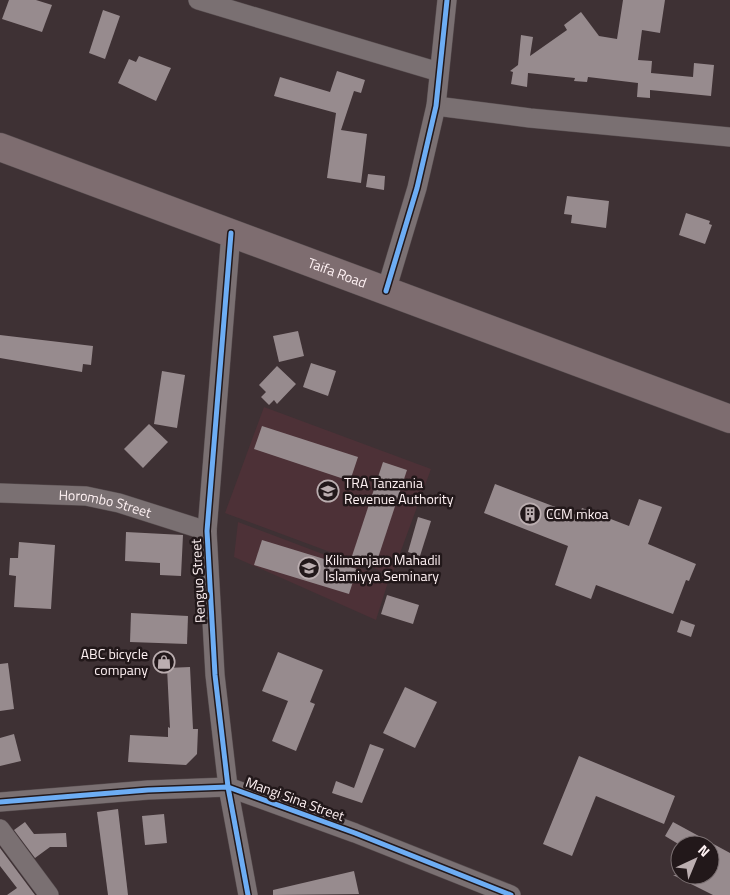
<svg xmlns="http://www.w3.org/2000/svg" width="730" height="895" font-family="'Titillium Web',sans-serif">
<style>
.built{fill:#4d3137}
.building{fill:#978b8e}
.lines{fill:none;stroke-linecap:round;stroke-linejoin:round}
.minor-casing{stroke:#584e50;stroke-width:20}
.highway-casing{stroke:#584e50;stroke-width:29}
.minor{stroke:#7a7072;stroke-width:19}
.highway{stroke:#7e6d70;stroke-width:28}
.cycleway-casing{stroke:#22181a;stroke-width:8}
.cycleway{stroke:#6dadf4;stroke-width:5}
.labels{text-anchor:middle;stroke-width:5;stroke-linejoin:round;paint-order:stroke}
.street-label{font-size:14px;fill:#fef1f3;stroke:#22181a}
.poi-label{font-size:14px;fill:#fef1f3;stroke:#22181a;text-anchor:start}
</style>
<rect width="100%" height="100%" fill="#3e3134"/>
<g class="built">
<polygon points="264,407 431,469 392,575 225,513"/>
<polygon points="238,522 389,579 376,620 234,557"/>
</g>
<g class="building">
<polygon points="9,0 36,0 52,5 42,32 2,19"/>
<polygon points="623,0 665,0 660,33 642,30 638,60 652,61 651,73 693,77 694,63 714,65 711,96 650,90 650,98 637,97 638,83 588,77 587,82 574,81 575,78 528,73 527,87 511,84 513,72 510,71 518,65 521,35 533,37 530,56 567,30 564,25 581,12 599,36 617,39"/>
<polygon points="103,10 120,16 105,59 89,53"/>
<polygon points="139,56 171,68 156,101 118,83 129,59 136,62"/>
<polygon points="337,71 365,80 361,93 354,91 341,130 367,134 361,183 327,178 336,113 274,96 280,77 330,92"/>
<polygon points="368,174 385,176 384,190 366,187"/>
<polygon points="567,196 609,201 606,228 571,223 572,215 564,214"/>
<polygon points="686,213 710,221 709,224 712,225 705,244 679,235"/>
<polygon points="298,331 304,356 279,362 273,336"/>
<polygon points="0,335 93,346 91,365 83,364 82,372 0,358"/>
<polygon points="311,363 336,371 328,396 303,387"/>
<polygon points="277,366 296,384 277,404 274,400 269,405 261,397 266,392 259,385"/>
<polygon points="162,371 185,375 177,428 154,424"/>
<polygon points="149,424 168,442 143,468 124,449"/>
<polygon points="262,426 358,457 350,481 254,449"/>
<polygon points="383,462 407,470 376,564 352,556"/>
<polygon points="495,484 579,516 582,508 629,526 639,499 662,507 648,544 696,564 689,581 686,580 673,614 596,585 591,599 555,585 568,546 484,513"/>
<polygon points="418,517 431,521 420,556 408,552"/>
<polygon points="126,532 183,535 181,576 160,575 160,563 125,561"/>
<polygon points="262,540 357,569 349,594 254,565"/>
<polygon points="19,542 55,545 51,609 14,607 16,576 9,575 10,558 18,558"/>
<polygon points="387,595 419,605 413,624 381,614"/>
<polygon points="131,613 188,616 187,644 130,642"/>
<polygon points="681,620 695,625 691,637 677,632"/>
<polygon points="278,652 323,670 310,702 315,704 296,751 272,741 288,701 262,691"/>
<polygon points="8,663 14,709 0,711 0,664"/>
<polygon points="190,667 193,729 198,729 197,754 186,765 128,762 130,735 168,737 168,727 170,728 167,668"/>
<polygon points="405,687 437,702 415,748 383,733"/>
<polygon points="14,734 21,761 0,766 0,738"/>
<polygon points="370,744 384,749 362,803 332,793 336,781 354,788"/>
<polygon points="579,756 675,796 664,824 596,796 572,856 543,844"/>
<polygon points="118,809 128,895 108,895 97,812"/>
<polygon points="164,814 167,843 145,845 142,816"/>
<polygon points="25,822 34,834 66,833 67,847 50,847 35,858 14,830"/>
<polygon points="673,822 730,853 730,895 713,895 673,875 710,875 710,845 680,845 665,836"/>
<polygon points="0,848 35,895 7,895 17,888 0,866"/>
<polygon points="354,871 359,894 273,895 273,890"/>
</g>
<g class="lines">
<g class="minor-casing">
<g id="minor">
<polyline points="198,0 439,72"/>
<polyline points="436,106 530,118 730,137"/>
<polyline points="231,233 207,531 215,675 228,787 248,895"/>
<polyline points="386,291 417,188 436,106 447,0"/>
<path id="s1" d="M 0,493 L 86,496 L 119,503 L 207,531"/>
<polyline points="0,802 148,790 228,787 355,833 511,895"/>
<polyline points="0,829 49,895"/>
</g>
</g>
<g class="highway-casing">
<g id="highway">
<path id="s2" d="M 0,147 L 730,419"/>
</g>
</g>
<use href="#minor" class="minor"/>
<use href="#highway" class="highway"/>
<g class="cycleway-casing">
<g id="cycleway">
<polyline points="231,233 207,531 215,675 228,787 248,895"/>
<polyline points="386,291 417,188 436,106 447,0"/>
<polyline points="0,802 148,790 228,787 355,833 511,895"/>
</g>
</g>
<use href="#cycleway" class="cycleway"/>
</g>
<defs>
<g id="school-ring" transform="scale(1.125)"><circle r="9.5" fill="#22181a" stroke="#bbaeb0" stroke-width="1.5"/><path d="M0-5L7-2L0 1L-7-2ZM-4 1L0 2.5L4 1V4Q0 6-4 4Z" fill="#bbaeb0"/></g>
<g id="building-ring" transform="scale(1.125)"><circle r="9.5" fill="#22181a" stroke="#bbaeb0" stroke-width="1.5"/><path d="M-4-6H4V6H1V3H-1V6H-4ZM-2.5-4.3h1.7v1.8h-1.7ZM.8-4.3h1.7v1.8H.8ZM-2.5-1h1.7V.8h-1.7ZM.8-1h1.7V.8H.8Z" fill="#bbaeb0"/></g>
<g id="shop-ring" transform="scale(1.125)"><circle r="9.5" fill="#22181a" stroke="#bbaeb0" stroke-width="1.5"/><path d="M-5-2.5h2.3a2.7 3.5 0 0 1 5.4 0H5L5.5 6h-11ZM-1.5-2.5h3a1.5 2.3 0 0 0-3 0Z" fill="#bbaeb0"/></g>
</defs>
<g fill-rule="evenodd">
<use href="#school-ring" x="328" y="491"/>
<use href="#building-ring" x="530" y="514"/>
<use href="#school-ring" x="309" y="568"/>
<use href="#shop-ring" x="164" y="662"/>
</g>
<g class="labels">
<g class="street-label">
<text dy="5" stroke="none"><textPath href="#s2" startOffset="360">Taifa Road</textPath></text>
<text dy="5" stroke="none"><textPath href="#s1" startOffset="106">Horombo Street</textPath></text>
<text transform="translate(198 581) rotate(-93)" y="5">Renguo Street</text>
<text transform="translate(295 799) rotate(20)" y="5">Mangi Sina Street</text>
</g>
<g class="poi-label">
<text x="344" y="488">TRA Tanzania<tspan x="344" dy="16">Revenue Authority</tspan></text>
<text x="546" y="519">CCM mkoa</text>
<text x="325" y="565">Kilimanjaro Mahadil<tspan x="325" dy="16">Islamiyya Seminary</tspan></text>
<text x="148" y="659" text-anchor="end">ABC bicycle<tspan x="148" dy="16">company</tspan></text>
</g>
</g>
<g transform="translate(695 860) rotate(44)"><circle r="24" fill="#22181a" stroke="#7a6f71"/>
<path d="M0-4L9 19L0 12L-9 19Z" fill="#bbaeb0"/>
<text y="-8" font-size="14" font-weight="bold" text-anchor="middle" fill="#fef1f3">N</text>
</g>
</svg>
